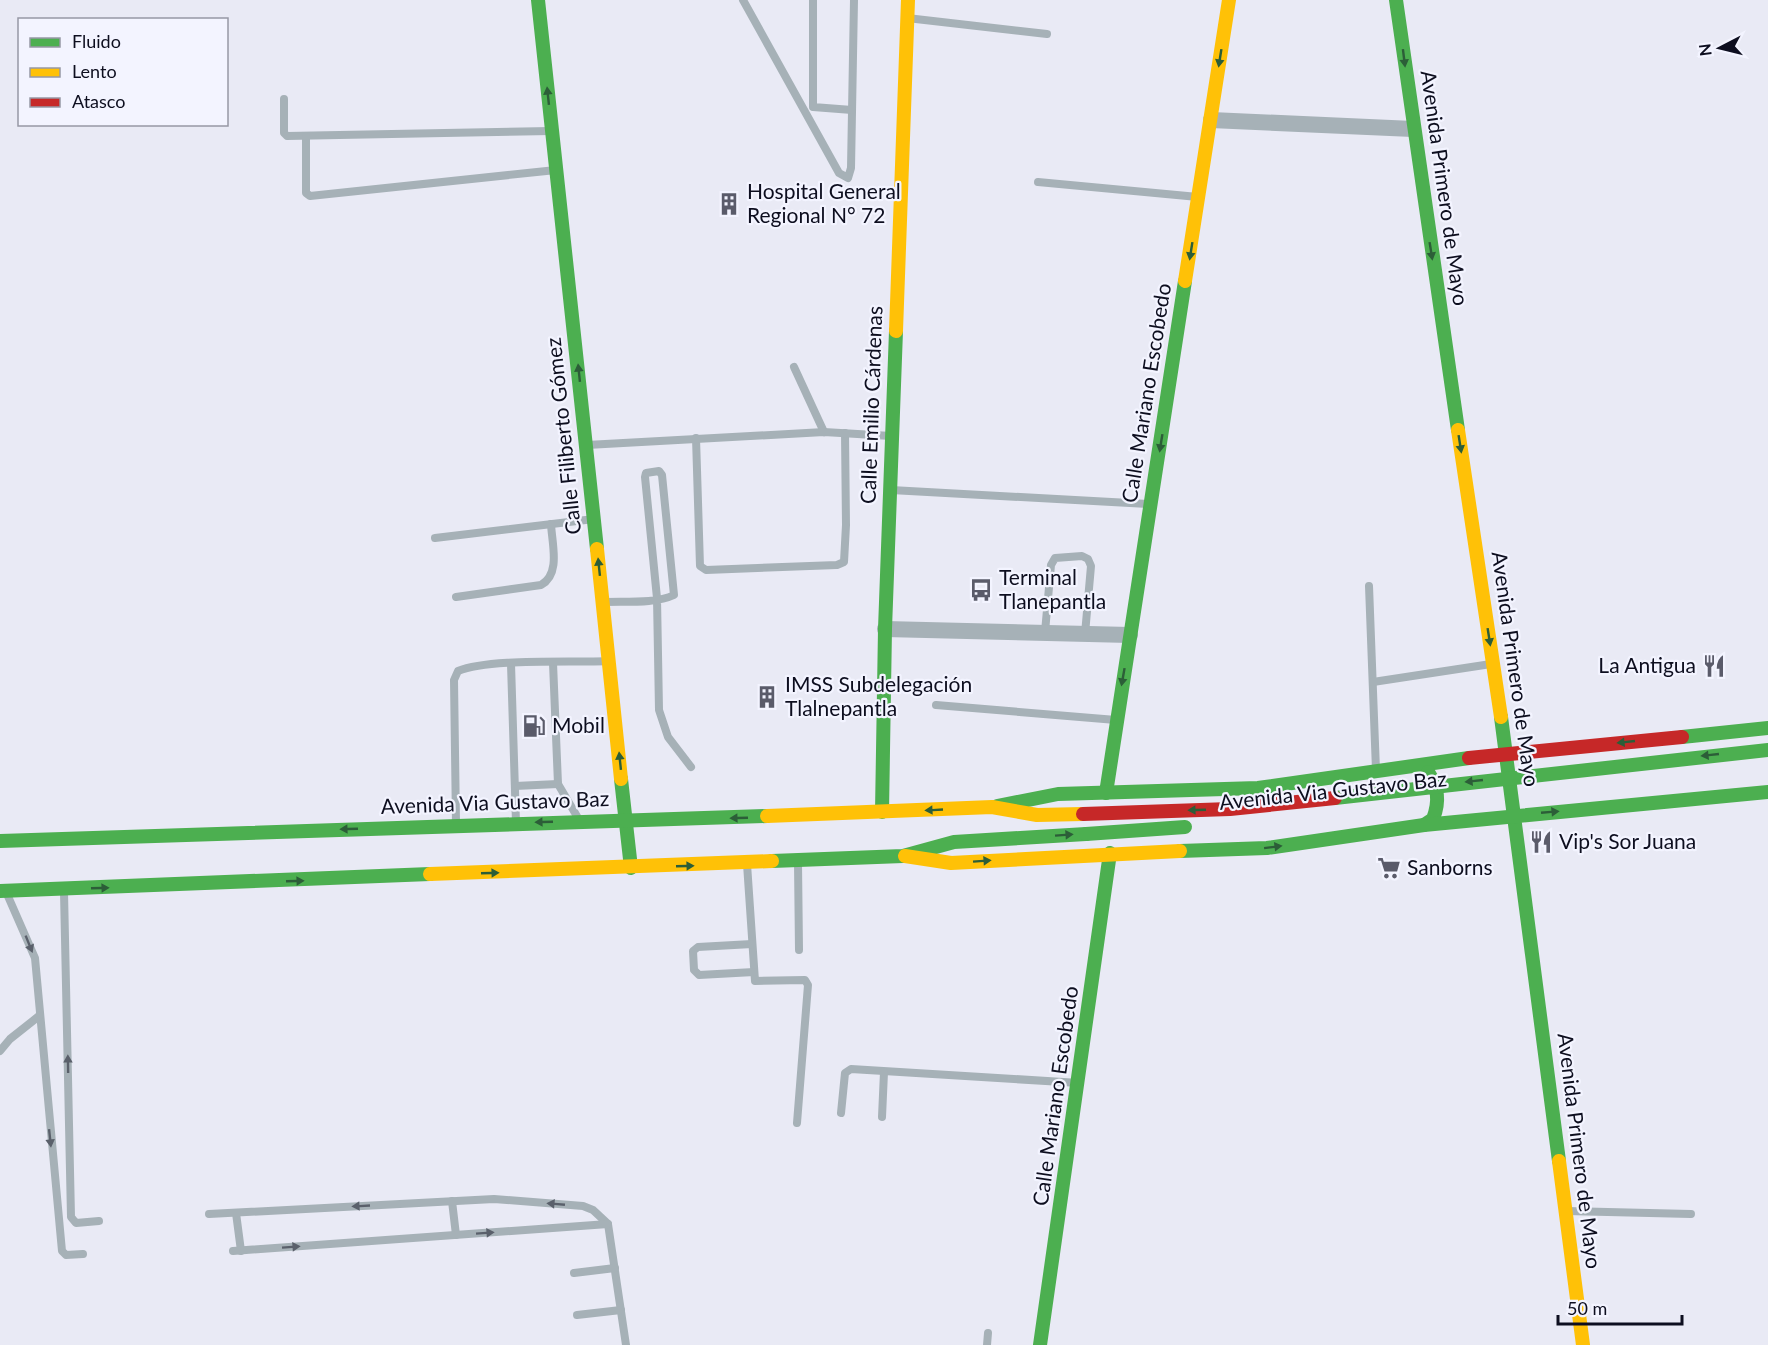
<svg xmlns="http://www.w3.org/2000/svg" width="1768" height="1345" font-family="Lato,sans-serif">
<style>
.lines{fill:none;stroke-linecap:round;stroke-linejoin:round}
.lane{stroke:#a6b1b7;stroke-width:8}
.street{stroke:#a6b1b7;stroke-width:16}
.fast{stroke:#4caf50;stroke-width:14}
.slow{stroke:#ffc107;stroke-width:14}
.jam{stroke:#c62828;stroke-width:14}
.fast-bridge{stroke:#4caf50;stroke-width:14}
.jam-bridge{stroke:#c62828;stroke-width:14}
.oneway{fill:#2c5e38}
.oneway2{fill:#5a606b}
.labels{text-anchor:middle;stroke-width:4.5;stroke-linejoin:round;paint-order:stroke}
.street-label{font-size:21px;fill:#0d0e1f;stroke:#f3f4ff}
.poi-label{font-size:21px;fill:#0d0e1f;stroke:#f3f4ff;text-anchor:start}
</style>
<rect width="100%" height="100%" fill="#e9eaf5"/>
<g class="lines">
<g class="lane">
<polyline points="743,0 839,173 848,178 851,168 854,0"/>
<polyline points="813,0 813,107 852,110"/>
<polyline points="907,18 1047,34"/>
<polyline points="284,99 284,133 287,136 551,131"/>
<polyline points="306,137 306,193 310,196 556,170"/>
<polyline points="1038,182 1198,197"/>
<polyline points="794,367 824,432"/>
<polyline points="696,438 700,566 706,570 837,565 844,562 846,525 845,433"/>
<polyline points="587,445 824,432 891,436"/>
<polyline points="891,490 1148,504"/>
<polyline points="435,538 594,519"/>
<polyline points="1369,586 1376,770"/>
<path d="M 456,597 L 541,585 C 561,574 552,544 551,524"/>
<path d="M 603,602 C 624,601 655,604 674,595 L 662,475 L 659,471 L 646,473 L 645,477 L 657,598 L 659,710 L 668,737 L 691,767"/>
<polyline points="1045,632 1051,565 1055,558 1082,556 1088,559 1091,566 1085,634"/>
<polyline points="553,663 558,784 578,818"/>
<polyline points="511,664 516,823"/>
<polyline points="1373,682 1491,664"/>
<polyline points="936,705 1116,720"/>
<polyline points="515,786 558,784"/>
<path d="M 456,823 L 454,680 L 458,671 C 490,658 571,663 609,661"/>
<polyline points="798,863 799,950"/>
<polyline points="747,864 755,981 805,980 808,985 797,1123"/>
<polyline points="64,892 71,1217 76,1223 99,1221"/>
<polyline points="7,894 35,958 62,1251 66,1255 83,1254"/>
<polyline points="752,944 698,947 693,951 694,970 699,975 754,972"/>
<polyline points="0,1051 10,1039 39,1016"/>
<polyline points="841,1113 845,1073 851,1069 1079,1083"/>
<polyline points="882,1117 884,1072"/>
<polyline points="452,1201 456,1235"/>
<polyline points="1566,1211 1691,1214"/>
<polyline points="236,1213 241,1251"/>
<polyline points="209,1214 494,1199 583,1206 593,1210 608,1224 626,1345"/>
<polyline points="233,1251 608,1224"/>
<polyline points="574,1273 615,1268"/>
<polyline points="577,1315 621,1310"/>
<polyline points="987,1345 988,1333"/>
</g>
<g class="street">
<polyline points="1211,120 1413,129"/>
<polyline points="885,629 1130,635"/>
</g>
<g class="fast">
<polyline points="538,0 597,549"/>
<polyline points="1396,0 1458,430"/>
<polyline points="1501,717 1559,1161"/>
<polyline points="1682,737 1768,728"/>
<polyline points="621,779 631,868"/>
<polyline points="1106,793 1185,281"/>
<polyline points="997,806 1058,794 1258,788 1469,758"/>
<polyline points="882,812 885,629 896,331"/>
<path d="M 1424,825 L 1433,819 C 1440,801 1438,788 1428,772"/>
<polyline points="0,841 767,816"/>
<polyline points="1180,851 1267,848 1424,825 1768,792"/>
<polyline points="772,861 903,856 954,842 1086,834"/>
<polyline points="0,891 430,874"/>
<polyline points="1040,1345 1110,853"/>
</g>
<g class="slow">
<polyline points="1185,281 1229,0"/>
<polyline points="896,331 908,0"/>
<polyline points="1458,430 1501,717"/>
<polyline points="597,549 621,779"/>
<polyline points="767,816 992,807 1037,815 1083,814"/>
<polyline points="905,856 951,863 1180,851"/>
<polyline points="430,874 772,861"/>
<polyline points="1559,1161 1583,1345"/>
</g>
<polyline class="jam" points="1469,758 1682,737"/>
<g class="fast-bridge">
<polyline points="1335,798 1768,750"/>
<polyline points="1086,834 1185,827"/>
</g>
<polyline class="jam-bridge" points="1083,814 1230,809 1335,798"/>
</g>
<defs><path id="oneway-solid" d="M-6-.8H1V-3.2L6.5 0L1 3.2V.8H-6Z" transform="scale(1.5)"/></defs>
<g class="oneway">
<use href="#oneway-solid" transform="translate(1220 58) rotate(99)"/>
<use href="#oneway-solid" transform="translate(1404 58) rotate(83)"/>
<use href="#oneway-solid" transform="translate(548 96) rotate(-96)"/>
<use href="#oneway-solid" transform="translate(1191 251) rotate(99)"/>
<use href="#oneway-solid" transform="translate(1431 251) rotate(81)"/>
<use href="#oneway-solid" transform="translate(579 373) rotate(-96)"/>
<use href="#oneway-solid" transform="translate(1161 443) rotate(99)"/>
<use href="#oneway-solid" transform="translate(1460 444) rotate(81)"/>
<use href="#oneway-solid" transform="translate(599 567) rotate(-96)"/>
<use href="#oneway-solid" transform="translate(1489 637) rotate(81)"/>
<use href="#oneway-solid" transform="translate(1123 677) rotate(100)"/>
<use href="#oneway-solid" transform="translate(1626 742) rotate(174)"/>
<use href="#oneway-solid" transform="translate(1710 755) rotate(174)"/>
<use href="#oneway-solid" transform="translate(620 761) rotate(-96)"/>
<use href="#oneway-solid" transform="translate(1474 781) rotate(174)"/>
<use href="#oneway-solid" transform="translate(934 810) rotate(177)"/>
<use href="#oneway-solid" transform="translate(1197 810) rotate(178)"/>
<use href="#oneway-solid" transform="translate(1550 812) rotate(-5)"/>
<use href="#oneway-solid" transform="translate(739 818) rotate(178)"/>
<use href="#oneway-solid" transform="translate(544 822) rotate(178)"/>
<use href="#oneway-solid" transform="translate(349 829) rotate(178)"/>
<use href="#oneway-solid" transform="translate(1064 835) rotate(-4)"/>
<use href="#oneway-solid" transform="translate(1273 847) rotate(-7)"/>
<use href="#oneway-solid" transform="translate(982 861) rotate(-4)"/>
<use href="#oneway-solid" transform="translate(685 866) rotate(-2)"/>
<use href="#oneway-solid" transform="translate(490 873) rotate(-2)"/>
<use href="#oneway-solid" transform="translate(295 881) rotate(-2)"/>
<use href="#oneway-solid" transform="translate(100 888) rotate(-2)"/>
</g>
<g class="oneway2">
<use href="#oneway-solid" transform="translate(29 944) rotate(68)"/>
<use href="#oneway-solid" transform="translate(68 1064) rotate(-91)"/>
<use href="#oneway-solid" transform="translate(50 1138) rotate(84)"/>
<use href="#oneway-solid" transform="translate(556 1204) rotate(-175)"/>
<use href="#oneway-solid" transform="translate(361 1206) rotate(177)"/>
<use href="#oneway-solid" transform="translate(485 1233) rotate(-4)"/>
<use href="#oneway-solid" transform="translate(291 1247) rotate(-4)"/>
</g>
<defs>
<g id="building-bare" transform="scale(1.8)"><path d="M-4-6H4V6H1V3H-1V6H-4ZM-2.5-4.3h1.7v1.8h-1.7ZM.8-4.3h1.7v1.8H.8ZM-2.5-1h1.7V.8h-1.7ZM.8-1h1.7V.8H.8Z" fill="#5a5b6a" stroke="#f3f4ff" stroke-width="2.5" paint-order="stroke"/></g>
<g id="bus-bare" transform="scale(1.8)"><path d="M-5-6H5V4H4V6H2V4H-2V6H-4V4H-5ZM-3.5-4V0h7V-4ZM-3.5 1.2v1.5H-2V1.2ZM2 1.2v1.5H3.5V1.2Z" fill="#5a5b6a" stroke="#f3f4ff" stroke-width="2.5" paint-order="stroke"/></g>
<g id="restaurant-bare" transform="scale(1.8)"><path d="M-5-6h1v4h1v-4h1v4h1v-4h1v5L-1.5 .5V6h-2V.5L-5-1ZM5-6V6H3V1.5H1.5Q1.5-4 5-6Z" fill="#5a5b6a" stroke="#f3f4ff" stroke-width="2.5" paint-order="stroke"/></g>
<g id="fuel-bare" transform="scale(1.8)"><path d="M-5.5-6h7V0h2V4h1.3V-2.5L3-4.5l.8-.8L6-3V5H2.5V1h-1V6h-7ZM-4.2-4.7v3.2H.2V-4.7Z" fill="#5a5b6a" stroke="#f3f4ff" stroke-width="2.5" paint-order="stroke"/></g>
<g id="supermarket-bare" transform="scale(1.8)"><path d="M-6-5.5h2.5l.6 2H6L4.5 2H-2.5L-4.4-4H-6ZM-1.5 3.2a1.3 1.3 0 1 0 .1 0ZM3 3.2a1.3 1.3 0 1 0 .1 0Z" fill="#5a5b6a" stroke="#f3f4ff" stroke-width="2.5" paint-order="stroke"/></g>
</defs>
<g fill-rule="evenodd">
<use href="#building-bare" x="729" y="204"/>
<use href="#bus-bare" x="981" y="590"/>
<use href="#restaurant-bare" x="1714" y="666"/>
<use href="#building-bare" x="767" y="697"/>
<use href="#fuel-bare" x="534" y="726"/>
<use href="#restaurant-bare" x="1541" y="842"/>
<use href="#supermarket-bare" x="1389" y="868"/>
</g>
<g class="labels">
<g class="street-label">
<text transform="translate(1444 188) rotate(82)" y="7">Avenida Primero de Mayo</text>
<text transform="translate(1147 393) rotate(-81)" y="7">Calle Mariano Escobedo</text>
<text transform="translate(872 405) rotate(-88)" y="7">Calle Emilio Cárdenas</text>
<text transform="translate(564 436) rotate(-96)" y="7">Calle Filiberto Gómez</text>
<text transform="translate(1515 669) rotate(82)" y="7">Avenida Primero de Mayo</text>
<text transform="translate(1333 791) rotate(-6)" y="7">Avenida Via Gustavo Baz</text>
<text transform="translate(495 803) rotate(-2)" y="7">Avenida Via Gustavo Baz</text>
<text transform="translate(1056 1096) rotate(-82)" y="7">Calle Mariano Escobedo</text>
<text transform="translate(1579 1151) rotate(83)" y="7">Avenida Primero de Mayo</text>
</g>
<g class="poi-label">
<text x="747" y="199">Hospital General<tspan x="747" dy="24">Regional N° 72</tspan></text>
<text x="999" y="585">Terminal<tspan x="999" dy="24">Tlanepantla</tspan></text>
<text x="1696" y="673" text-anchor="end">La Antigua</text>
<text x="785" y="692">IMSS Subdelegación<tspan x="785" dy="24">Tlalnepantla</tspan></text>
<text x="552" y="733">Mobil</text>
<text x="1559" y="849">Vip's Sor Juana</text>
<text x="1407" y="875">Sanborns</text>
</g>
</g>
<rect x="18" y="18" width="210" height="108" fill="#f3f4ff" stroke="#9798a5" stroke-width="1.5"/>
<rect x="30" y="38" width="30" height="9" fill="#4caf50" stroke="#9798a5" stroke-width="1.5"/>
<text x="72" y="48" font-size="18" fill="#0d0e1f">Fluido</text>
<rect x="30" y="68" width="30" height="9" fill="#ffc107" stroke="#9798a5" stroke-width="1.5"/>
<text x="72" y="78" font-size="18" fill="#0d0e1f">Lento</text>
<rect x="30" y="98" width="30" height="9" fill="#c62828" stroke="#9798a5" stroke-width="1.5"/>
<text x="72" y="108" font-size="18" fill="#0d0e1f">Atasco</text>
<g transform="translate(1720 48) rotate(263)" stroke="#f3f4ff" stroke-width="4.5" paint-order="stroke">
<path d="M0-4.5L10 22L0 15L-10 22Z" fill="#0d0e1f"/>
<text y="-9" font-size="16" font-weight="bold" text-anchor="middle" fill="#0d0e1f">N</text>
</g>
<path d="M1558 1315v9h124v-9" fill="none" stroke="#0d0e1f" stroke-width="3"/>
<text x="1567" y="1315" font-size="18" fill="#0d0e1f" stroke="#f3f4ff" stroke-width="4.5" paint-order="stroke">50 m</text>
</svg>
